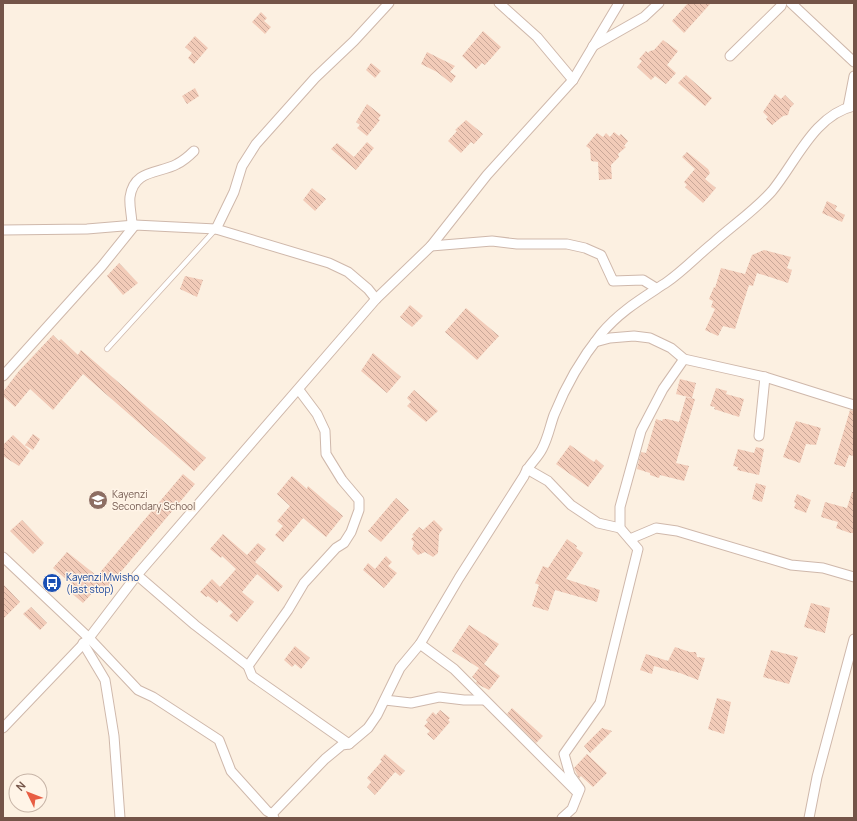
<svg xmlns="http://www.w3.org/2000/svg" width="857" height="821" font-family="Manrope,sans-serif">
<style>
.building{fill:url(#building-back-hatch)}
.lines{fill:none;stroke-linecap:round;stroke-linejoin:round}
.service-casing{stroke:#cfb8ab;stroke-width:6}
.minor-casing{stroke:#cfb8ab;stroke-width:11}
.service{stroke:#fff;stroke-width:4.5}
.minor{stroke:#fff;stroke-width:9}
.labels{text-anchor:middle;stroke-width:3;stroke-linejoin:round;paint-order:stroke}
.education-label{font-size:10px;fill:#785e54;stroke:#fff4e7;text-anchor:start}
.transit-label{font-size:10px;fill:#164399;stroke:#fff4e7;text-anchor:start}
</style>
<defs>
<pattern id="building-back-hatch" width="6" height="6" patternUnits="userSpaceOnUse"><rect width="6" height="6" fill="#f2cbb8"/><path d="M-1 5l2 2M0 0l6 6M5-1l2 2" fill="none" stroke="#c9a798"/></pattern>
</defs>
<rect width="100%" height="100%" fill="#fcf0e1"/>
<g class="building">
<polygon points="688,3 711,3 684,33 672,21"/>
<polygon points="261,12 267,18 264,21 271,27 265,34 252,22"/>
<polygon points="483,31 501,47 485,65 482,63 476,69 462,56"/>
<polygon points="195,36 208,48 194,64 188,58 192,53 185,47"/>
<polygon points="663,40 678,51 667,65 676,73 666,84 655,76 651,80 637,67 642,61 639,59 646,51 648,53 650,51 654,50"/>
<polygon points="427,52 455,66 450,72 456,76 451,83 437,72 421,64"/>
<polygon points="371,63 381,71 375,78 366,70"/>
<polygon points="686,75 712,98 705,106 678,83"/>
<polygon points="195,88 199,96 187,104 182,96"/>
<polygon points="775,94 781,99 785,95 794,104 790,108 788,115 783,116 772,125 766,119 768,117 763,112"/>
<polygon points="367,104 381,115 378,119 380,120 367,136 357,128 360,125 356,122"/>
<polygon points="466,120 483,134 474,144 471,142 461,153 448,141 457,131 455,130"/>
<polygon points="614,132 619,136 621,134 628,141 624,146 626,147 618,154 619,157 611,165 612,179 599,180 598,162 591,161 590,149 586,146 597,133 603,137 606,133 610,137"/>
<polygon points="367,142 374,148 356,170 331,149 337,143 354,157"/>
<polygon points="687,152 708,169 710,173 705,179 716,188 703,203 685,187 687,185 684,182 695,169 682,157"/>
<polygon points="312,188 326,199 315,211 303,200"/>
<polygon points="827,201 837,206 835,210 845,215 842,222 822,213"/>
<polygon points="764,250 791,257 787,268 792,270 788,283 757,273 753,286 749,285 735,329 723,326 718,336 705,330 715,309 711,307 713,301 709,299 714,287 715,288 721,268 745,274 752,255"/>
<polygon points="119,263 138,283 123,295 107,276"/>
<polygon points="185,276 203,280 197,297 180,289"/>
<polygon points="410,305 423,316 412,327 400,317"/>
<polygon points="466,308 499,336 477,360 445,332"/>
<polygon points="53,335 59,341 61,339 78,355 81,350 206,458 194,471 83,374 53,410 30,389 15,407 3,396 3,392 19,371"/>
<polygon points="373,353 401,377 387,393 361,371"/>
<polygon points="680,379 696,383 692,398 676,394"/>
<polygon points="716,388 727,391 726,394 744,399 739,417 714,409 715,407 710,406"/>
<polygon points="414,390 438,411 426,422 407,406 411,402 407,398"/>
<polygon points="686,397 695,399 676,463 689,466 684,481 660,475 659,478 650,475 650,473 637,469 641,452 646,453 656,419 662,421 663,419 667,419 679,422"/>
<polygon points="850,410 854,411 854,456 849,455 845,467 834,464"/>
<polygon points="796,421 821,428 816,445 806,444 800,463 783,457"/>
<polygon points="33,434 40,439 33,450 25,445"/>
<polygon points="13,435 30,451 19,466 3,456 3,445"/>
<polygon points="570,445 594,462 596,459 604,466 588,487 556,464"/>
<polygon points="756,447 764,449 759,475 737,470 738,467 733,466 738,449 754,453"/>
<polygon points="183,474 195,484 103,593 97,588 83,603 69,591 74,586 53,568 67,552 97,576"/>
<polygon points="292,476 307,489 308,486 343,516 326,537 303,518 283,542 275,535 283,526 277,521 290,506 277,494"/>
<polygon points="756,483 766,486 762,502 752,499"/>
<polygon points="852,492 854,492 854,533 850,533 836,528 838,522 821,517 825,502 847,508"/>
<polygon points="797,494 811,500 806,513 794,508 796,503 794,502"/>
<polygon points="396,498 409,510 381,542 368,531"/>
<polygon points="22,520 44,543 33,554 10,531"/>
<polygon points="434,520 443,529 439,534 438,553 433,557 425,552 418,555 412,549 414,542 411,539 414,536 412,535 419,527 423,530"/>
<polygon points="223,534 247,555 258,543 266,549 255,562 283,586 278,592 257,574 242,592 254,602 237,622 229,616 233,612 219,600 217,603 208,596 206,597 200,592 212,579 220,587 236,569 222,556 221,558 210,549"/>
<polygon points="567,539 577,546 576,548 583,553 566,579 600,590 597,602 555,590 548,611 532,606 539,585 535,583 543,566 548,568"/>
<polygon points="386,556 392,562 388,566 397,573 384,588 363,570 368,563 375,569"/>
<polygon points="3,584 20,602 3,619"/>
<polygon points="811,603 830,608 825,633 804,627"/>
<polygon points="31,607 47,623 40,630 23,614"/>
<polygon points="469,625 499,644 484,664 500,676 489,690 479,685 476,683 477,681 472,677 479,668 452,651"/>
<polygon points="295,646 310,658 301,669 295,664 292,667 284,660"/>
<polygon points="675,647 690,652 696,652 697,657 705,658 698,680 680,673 654,666 652,674 640,670 646,654 668,661"/>
<polygon points="771,650 798,657 789,684 763,677"/>
<polygon points="717,698 731,702 724,734 708,729"/>
<polygon points="512,708 543,736 536,743 507,714"/>
<polygon points="440,710 450,718 448,720 450,722 434,740 427,734 430,731 424,726 428,722 426,720 433,712 436,715"/>
<polygon points="602,728 612,731 590,753 584,746"/>
<polygon points="385,754 405,771 400,776 395,772 375,795 367,787 371,782 367,778 382,761 380,760"/>
<polygon points="587,754 607,773 593,787 581,776 579,778 574,768"/>
</g>
<g class="lines">
<g class="service-casing">
<polyline id="service" points="107,349 215,230"/>
</g>
<g class="minor-casing">
<g id="minor">
<polyline points="499,3 537,37 573,80"/>
<polyline points="791,3 854,62"/>
<polyline points="593,46 644,17 659,3"/>
<polyline points="730,56 781,6 782,3"/>
<polyline points="848,107 854,76"/>
<polyline points="216,229 234,192 242,166 256,144 315,78 354,41 389,3"/>
<polyline points="3,230 87,229 135,225 216,229 329,263 348,272 368,289 376,299"/>
<polyline points="431,246 492,241 517,244 567,244 585,248 601,255 613,281 643,280 656,288"/>
<polyline points="595,342 610,338 634,336 650,338 671,348 684,359 765,377 854,405"/>
<path d="M 3,376 L 102,266 L 135,225 L 132,225 C 132,216 129,206 130,197 C 134,169 159,174 177,164 C 183,161 189,156 194,151"/>
<polyline points="759,436 765,377"/>
<polyline points="527,469 548,481 571,505 598,523 620,528"/>
<polyline points="630,539 656,528 677,531 791,565 823,568 854,577"/>
<polyline points="3,557 89,638 138,690 153,697 219,740 231,771 267,811 272,814 274,818"/>
<polyline points="137,575 195,625 248,666 252,676 349,744"/>
<polyline points="83,643 105,680 114,736 120,818"/>
<polyline points="420,644 454,669 577,792"/>
<polyline points="248,666 288,610 304,583 336,548 344,543 351,532 359,510 359,500 342,480 326,454 325,431 317,414 299,390"/>
<polyline points="385,700 411,703 439,697 464,700 483,700"/>
<polyline points="3,728 89,638 137,575 376,299 431,246 487,175 573,80 619,3"/>
<path d="M 272,814 L 325,759 L 342,745 L 349,744 L 368,728 L 377,715 L 400,668 L 420,644 L 459,578 L 524,476 C 528,465 537,459 542,449 C 548,438 550,426 554,415 C 566,385 581,359 601,334 C 620,311 643,298 667,282 C 683,271 698,255 713,243 C 732,226 755,210 772,191 C 796,162 814,115 854,106"/>
<polyline points="562,818 572,809 580,789 570,775 564,754 600,703 638,549 620,528 620,507 641,431 663,389 684,359"/>
<polyline points="809,818 817,777 854,639"/>
</g>
</g>
<use href="#service" class="service"/>
<use href="#minor" class="minor"/>
</g>
<defs>
<g id="school-disc" transform="scale(1)"><circle r="9.5" fill="#8d6e63" stroke="#fff4e7"/><path d="M0-5L7-2L0 1L-7-2ZM-4 1L0 2.5L4 1V4Q0 6-4 4Z" fill="#fff"/></g>
<g id="bus-disc" transform="scale(1)"><circle r="9.5" fill="#1a4fb4" stroke="#fff4e7"/><path d="M-5-6H5V4H4V6H2V4H-2V6H-4V4H-5ZM-3.5-4V0h7V-4ZM-3.5 1.2v1.5H-2V1.2ZM2 1.2v1.5H3.5V1.2Z" fill="#fff"/></g>
</defs>
<g fill-rule="evenodd">
<use href="#school-disc" x="98" y="500"/>
<use href="#bus-disc" x="52" y="583"/>
</g>
<g class="labels">
<g class="education-label">
<text x="112" y="498">Kayenzi<tspan x="112" dy="12">Secondary School</tspan></text>
</g>
<g class="transit-label">
<text x="66" y="581">Kayenzi Mwisho<tspan x="66" dy="12">(last stop)</tspan></text>
</g>
</g>
<rect width="857" height="821" fill="none" stroke="#745448" stroke-width="8"/>
<g transform="translate(28 793) rotate(313)"><circle r="19" fill="#fff4e7" stroke="#c7b4a7"/>
<path d="M0-3L7 15L0 10L-7 15Z" fill="#e85e44"/>
<text y="-6" font-size="11" font-weight="bold" text-anchor="middle" fill="#745448">N</text>
</g>
</svg>
